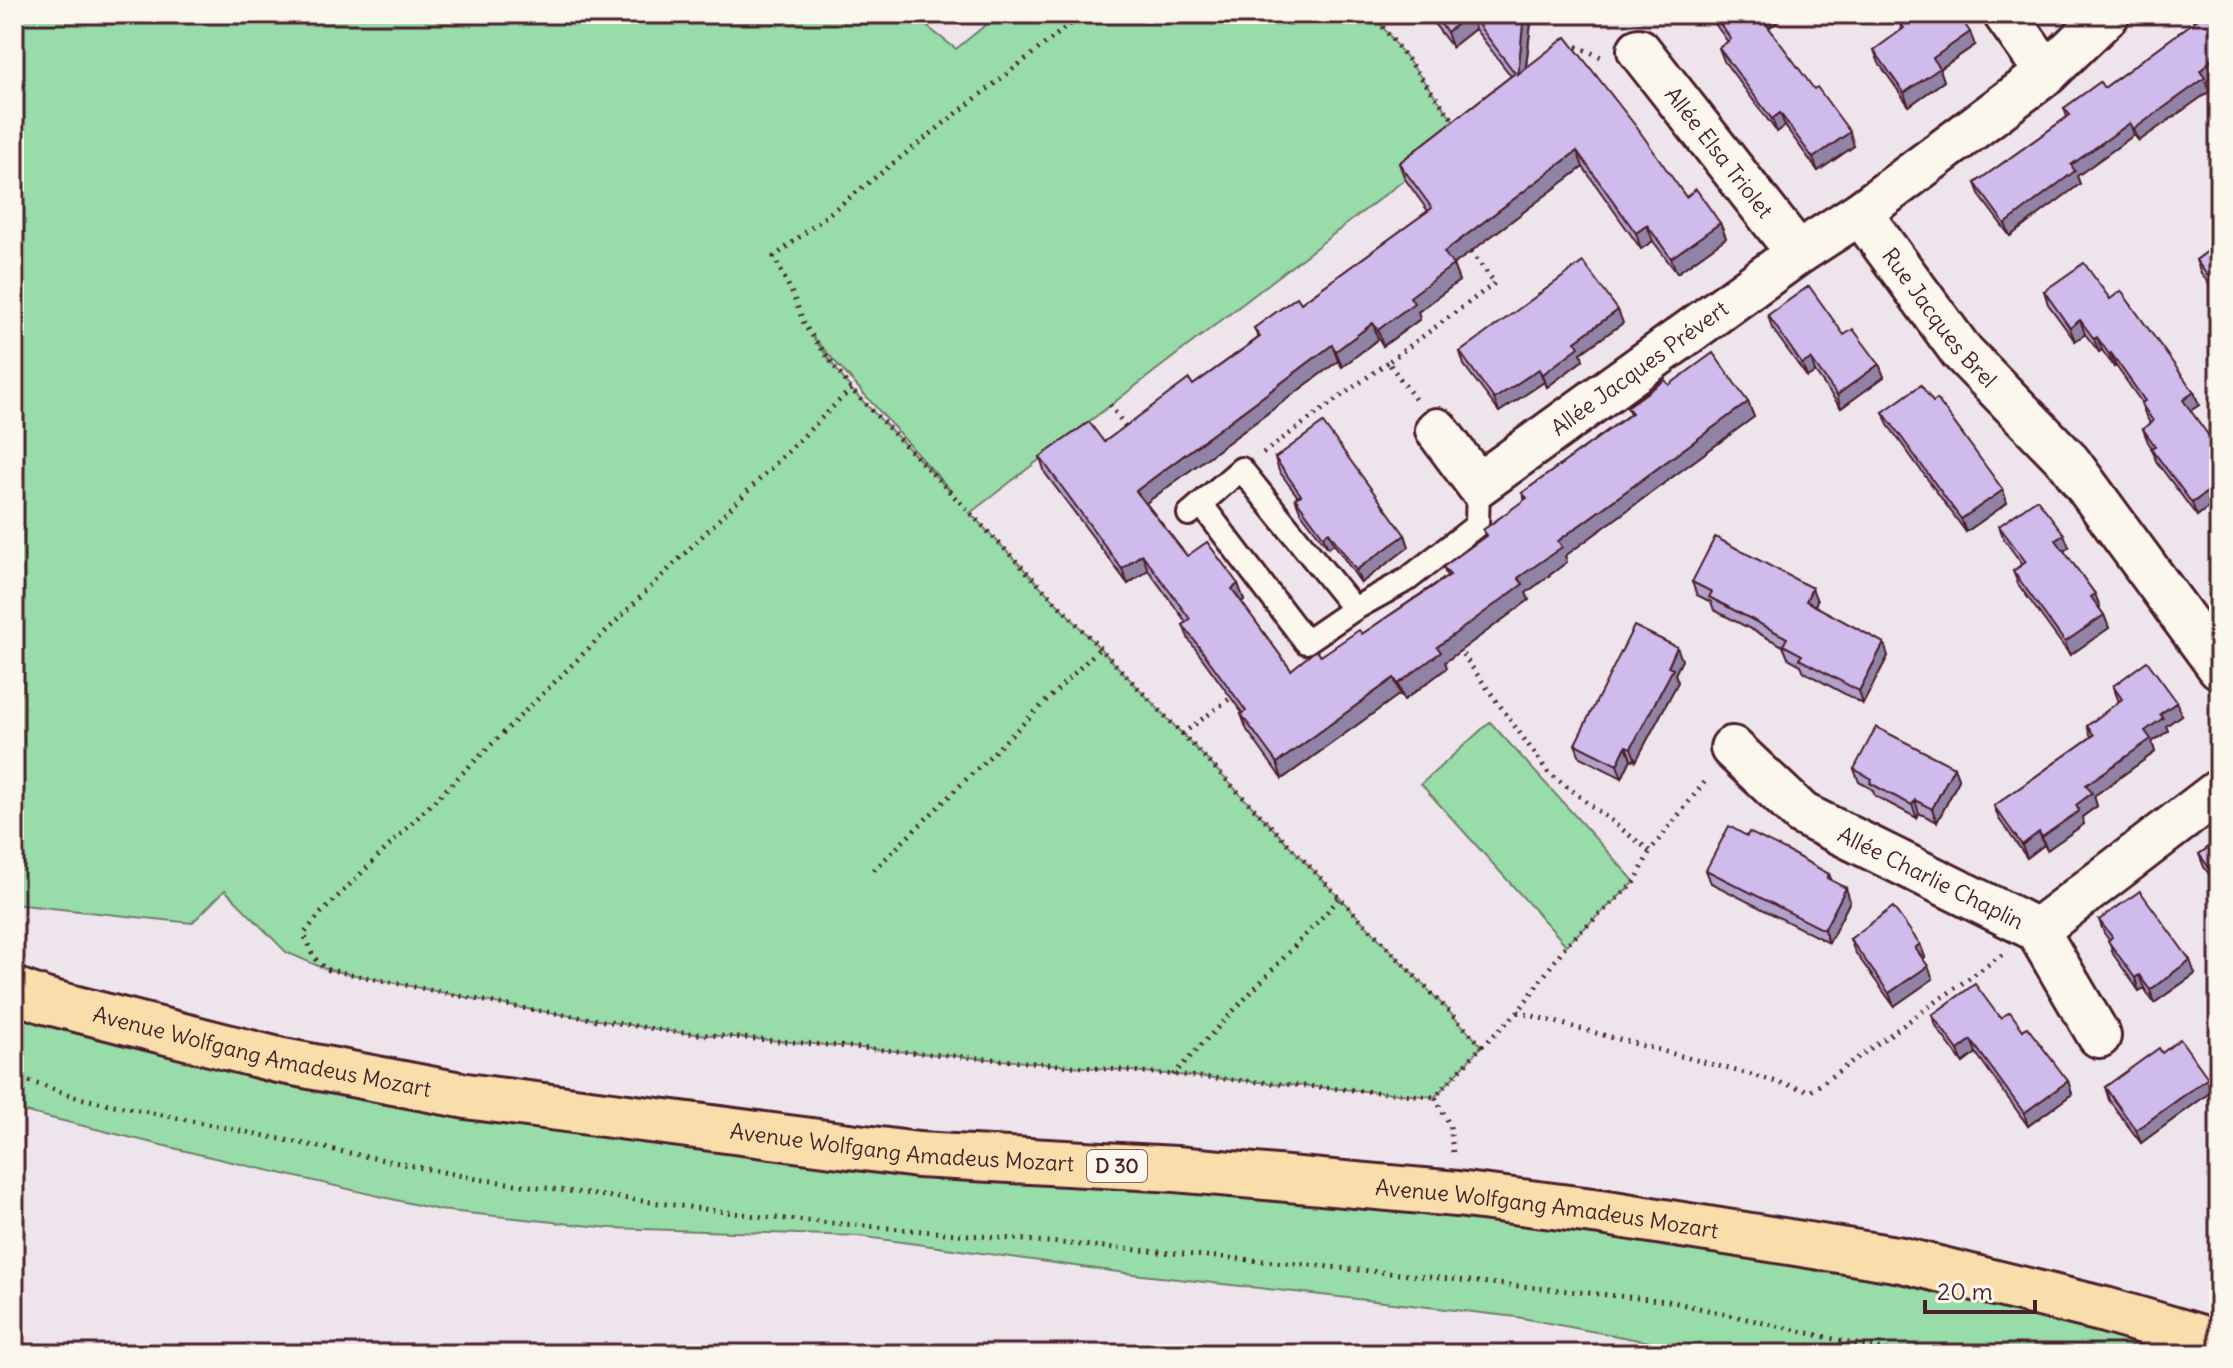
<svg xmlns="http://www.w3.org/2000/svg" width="2233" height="1368" font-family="Delius,sans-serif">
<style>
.green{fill:#97dca9;stroke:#707e6a;stroke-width:2;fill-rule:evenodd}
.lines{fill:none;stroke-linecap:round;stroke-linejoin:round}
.service-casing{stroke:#4a1f2b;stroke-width:28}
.minor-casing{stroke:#4a1f2b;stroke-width:48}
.primary-casing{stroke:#4a1f2b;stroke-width:50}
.path{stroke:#4a1f2b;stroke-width:5;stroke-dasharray:2 6;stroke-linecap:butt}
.service{stroke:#fbf7ec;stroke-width:22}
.minor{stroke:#fbf7ec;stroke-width:42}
.primary{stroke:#f9ddab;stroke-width:44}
.wall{fill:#b2a1cb;stroke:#4a1f2b;stroke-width:2}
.shaded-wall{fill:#9183a5;stroke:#4a1f2b;stroke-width:2}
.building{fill:#cfbbec;stroke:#4a1f2b;stroke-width:2}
.labels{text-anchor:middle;stroke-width:6;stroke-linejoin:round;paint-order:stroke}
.shield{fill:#fbf7ec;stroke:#7f6065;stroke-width:2}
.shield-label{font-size:20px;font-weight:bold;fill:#4a1f2b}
.street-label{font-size:22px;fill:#4a1f2b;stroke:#fbf7ec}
</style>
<rect width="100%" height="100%" fill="#eee5ec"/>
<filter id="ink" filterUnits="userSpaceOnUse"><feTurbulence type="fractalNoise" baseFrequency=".0125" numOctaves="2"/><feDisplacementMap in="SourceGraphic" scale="16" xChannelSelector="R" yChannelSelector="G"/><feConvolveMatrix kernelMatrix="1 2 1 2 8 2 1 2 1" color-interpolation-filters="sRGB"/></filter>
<g filter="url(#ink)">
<g class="green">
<path d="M 14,14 L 847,14 L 862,18 L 920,21 L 956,49 L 999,14 L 1373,14 L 1464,134 L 970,513 L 1482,1046 L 1435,1097 L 674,1032 L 515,1007 L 325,969 L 286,952 L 225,890 L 192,923 L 14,904 ZM 812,336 L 951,491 L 951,492 L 851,389 Z"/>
<polygon points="1490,722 1635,882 1566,945 1421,784"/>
<polygon points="14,982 278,1060 1601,1212 2219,1354 1712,1354 1517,1317 1133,1274 858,1236 610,1228 439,1210 206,1156 14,1109"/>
</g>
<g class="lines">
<g class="service-casing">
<g id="service">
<polyline points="1201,504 1306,642 1354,609"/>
<polyline points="1189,514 1241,469 1354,609 1408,579 1477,525 1478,485"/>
</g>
</g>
<g class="minor-casing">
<g id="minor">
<polyline points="2005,14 2047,73"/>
<path id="s1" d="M 2108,14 L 2047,73 L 1860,213 L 1961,351 L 2069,462 L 2219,667"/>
<path id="s2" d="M 1639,50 L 1798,253"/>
<path id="s3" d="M 1437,430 L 1478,485 L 1798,253 L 1860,213"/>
<path id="s4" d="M 1732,748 L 1802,814 L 2037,930 L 2099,1036"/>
<polyline points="2037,930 2219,791"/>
</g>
</g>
<g class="primary-casing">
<g id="primary">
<path id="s5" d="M 14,990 L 45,1001 L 278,1060 L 466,1096 L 918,1155 L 1176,1169 L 1457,1194 L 1601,1212 L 1902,1260 L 2105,1310 L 2219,1343"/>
</g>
</g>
<g class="path">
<polyline points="1083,14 774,257 793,295 805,326 851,389 1482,1046 1435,1097 1450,1126 1453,1153"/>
<polyline points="1373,14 1457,125"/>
<polyline points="1570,50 1576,46 1601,57"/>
<polyline points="851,389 319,915 304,934 313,956 325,969 515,1007 674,1032 1435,1097"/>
<polyline points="1415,399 1388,362 1495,283 1468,248"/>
<polyline points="1110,405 1128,430"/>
<polyline points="1263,453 1388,362"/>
<polyline points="1458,648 1548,772 1650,851 1707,779"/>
<polyline points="1182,734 1236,694"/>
<polyline points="874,870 1100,648"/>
<polyline points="1518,1012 1811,1091 2003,954"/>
<polyline points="1482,1046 1518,1012 1566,945 1635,882 1650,851"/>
<polyline points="1173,1075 1340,898"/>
<polyline points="14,1076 79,1098 477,1179 764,1217 1320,1266 1668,1301 1900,1354"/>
</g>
<use href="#service" class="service"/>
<use href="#minor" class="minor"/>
<use href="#primary" class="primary"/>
</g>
<g class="wall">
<polygon points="847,14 867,14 862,18"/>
<polygon points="1418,14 1532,14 1526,68 1686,197 1720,223 1726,238 1677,273 1653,241 1641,249 1583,167 1453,265 1459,281 1418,312 1420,319 1383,346 1378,339 1342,367 1338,361 1146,503 1187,556 1238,584 1244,600 1241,602 1291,670 1321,656 1362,634 1447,576 1443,567 1486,537 1483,530 1525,500 1522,493 1630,414 1627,407 1669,385 1748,402 1754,417 1565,556 1567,562 1526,593 1529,600 1445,662 1447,668 1404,700 1400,694 1282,779 1247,730 1241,714 1243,714 1189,640 1183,625 1186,622 1148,570 1128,584 1045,473 1040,457 1104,442 1193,385 1258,338 1254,328 1301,303 1428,211 1405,179 1399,163 1511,76 1475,29 1452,47 1432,21 1420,19"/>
<polygon points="1708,14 1774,14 1777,22 1769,28 1854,146 1818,171 1785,126 1777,132 1724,61 1719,48 1728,42"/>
<polygon points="2191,14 2219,14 2206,82 2210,91 2139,141 2134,135 2077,176 2080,184 2010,236 1980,196 1975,183 2067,117 2064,108 2104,88 2194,22"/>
<polygon points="1898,19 1975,45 1940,69 1944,81 1909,106 1879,63 1874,50 1902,30"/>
<polygon points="2219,243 2219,298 2201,273 2196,260"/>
<polygon points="2044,291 2110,299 2194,392 2199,405 2190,411 2219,450 2219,499 2197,516 2156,461 2152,448 2148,442 2143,429 2150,423 2146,416 2141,403 2142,403 2116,366 2114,367 2102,350 2099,352 2085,334 2075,341 2048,304"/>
<polygon points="1768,315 1844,335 1879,364 1884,377 1841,408 1815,372 1807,377 1772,328"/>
<polygon points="1623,323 1581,353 1583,360 1547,387 1544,382 1499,412 1464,365 1460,352"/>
<polygon points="1933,402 2003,490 2007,503 1966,532 1888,425 1883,412"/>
<polygon points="1275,458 1405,535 1409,547 1361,583 1334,544 1328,548 1300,511 1295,498 1298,497 1279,471"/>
<polygon points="1999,526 2069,547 2064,551 2095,594 2100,607 2099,608 2104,615 2109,628 2070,655 2018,584 2013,571 2022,564 2004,539"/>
<polygon points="1692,582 1817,601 1815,605 1888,656 1863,704 1804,672 1801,665 1788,658 1783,646 1714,610 1711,602 1697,595"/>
<polygon points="1682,660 1675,674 1678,682 1636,761 1631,759 1622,778 1580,757 1575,744"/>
<polygon points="2113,686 2181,715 2166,726 2168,731 2152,742 2155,752 2094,796 2097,806 2082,817 2084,824 2047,850 2044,845 2027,858 1999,819 1994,806 2091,737 2087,726 2119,702"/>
<polygon points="1854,769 1959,780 1937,822 1919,813 1917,818 1875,796 1872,789 1859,782"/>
<polygon points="2219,832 2219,888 2204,867 2199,854 2216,842 2214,836"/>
<polygon points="1706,870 1829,874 1832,881 1850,901 1829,943 1711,883"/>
<polygon points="2099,920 2195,974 2154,1003 2144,988 2139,991 2113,954 2109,940 2104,933"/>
<polygon points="1850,939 1920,944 1925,957 1923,959 1933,979 1894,1006 1855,952"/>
<polygon points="1932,1015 2000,1018 2023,1030 2068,1081 2072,1094 2028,1126 1976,1053 1963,1063 1937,1028"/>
<polygon points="2162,1053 2212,1091 2141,1143 2109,1100 2105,1087"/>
</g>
<g class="shaded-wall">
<polygon points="1470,14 1475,29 1452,47 1447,32"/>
<polygon points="1524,14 1532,14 1523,90 1518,74"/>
<polygon points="1765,14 1774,14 1777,22 1765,30 1761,17"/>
<polygon points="1970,32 1975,45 1940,69 1944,81 1909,106 1904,93 1933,58"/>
<polygon points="2219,52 2219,69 2206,82 2210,91 2139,141 2134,129 2200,71"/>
<polygon points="1780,113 1785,126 1777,132 1772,119"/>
<polygon points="2130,123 2134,135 2077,176 2080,184 2010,236 2005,224 2071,165"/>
<polygon points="1850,132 1854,146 1818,171 1813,158"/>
<polygon points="1577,151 1583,167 1453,265 1459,281 1418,312 1420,319 1383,346 1378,330 1410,297 1444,252"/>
<polygon points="1720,223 1726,238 1677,273 1671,258"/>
<polygon points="1647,225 1653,241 1641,249 1636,233"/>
<polygon points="1618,310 1623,323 1581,353 1583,360 1547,387 1543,374 1575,341"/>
<polygon points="2080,320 2085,334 2075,341 2070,328"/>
<polygon points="1373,323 1378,339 1342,367 1336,351"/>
<polygon points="2097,337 2102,350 2099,352 2094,339"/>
<polygon points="1332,345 1338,361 1142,506 1136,491"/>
<polygon points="2111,353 2116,366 2114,367 2109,354"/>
<polygon points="1811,359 1815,372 1807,377 1802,364"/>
<polygon points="1879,364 1884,377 1841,408 1837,395"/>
<polygon points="1539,369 1544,382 1499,412 1494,399"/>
<polygon points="2194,392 2199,405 2187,413 2183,400"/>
<polygon points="1748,402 1754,417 1565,556 1567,562 1526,593 1529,600 1445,662 1447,668 1404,700 1398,684 1437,647 1518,578 1558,541"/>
<polygon points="2219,483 2219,499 2197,516 2192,503"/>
<polygon points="2003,490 2007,503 1966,532 1961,519"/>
<polygon points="1329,532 1334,544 1328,548 1323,536"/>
<polygon points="2064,534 2069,547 2060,553 2056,540"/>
<polygon points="1405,535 1409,547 1361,583 1356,570"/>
<polygon points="1142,554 1148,570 1128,584 1122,569"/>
<polygon points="1238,584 1244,600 1237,605 1232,589"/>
<polygon points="1812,588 1817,601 1810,614 1806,601"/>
<polygon points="2095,594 2100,607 2095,610 2091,597"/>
<polygon points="2104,615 2109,628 2070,655 2065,642"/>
<polygon points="1884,643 1888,656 1863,704 1859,691"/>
<polygon points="1677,647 1682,660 1675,674 1678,682 1636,761 1631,748"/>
<polygon points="1394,678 1400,694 1282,779 1277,763"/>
<polygon points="2177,702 2181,715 2166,726 2168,731 2152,742 2155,752 2094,796 2097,806 2082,817 2084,824 2047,850 2042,837 2076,805 2086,785 2145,731 2160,714"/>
<polygon points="1626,746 1631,759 1622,778 1617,765"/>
<polygon points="1954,767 1959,780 1937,822 1932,809"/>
<polygon points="1915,800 1919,813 1917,818 1912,805"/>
<polygon points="2039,832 2044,845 2027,858 2022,845"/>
<polygon points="1846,888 1850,901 1829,943 1824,930"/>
<polygon points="1920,944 1925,957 1919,961 1915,948"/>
<polygon points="2190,960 2195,974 2154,1003 2150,990"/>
<polygon points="1928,966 1933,979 1894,1006 1889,993"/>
<polygon points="2139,975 2144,988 2139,991 2135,978"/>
<polygon points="1971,1040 1976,1053 1963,1063 1958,1050"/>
<polygon points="2208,1078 2212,1091 2141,1143 2136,1130"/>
<polygon points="2068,1081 2072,1094 2028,1126 2024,1113"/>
</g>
<g class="building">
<polygon points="1433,14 1469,14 1447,32"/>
<polygon points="1470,14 1524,14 1518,74 1566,37 1638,129 1686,197 1696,189 1720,223 1671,258 1647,225 1636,233 1577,151 1444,252 1453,265 1410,297 1414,303 1378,330 1373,323 1336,351 1332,345 1136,491 1187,556 1207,542 1238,584 1232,589 1291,670 1316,650 1321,656 1359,630 1362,634 1450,575 1443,567 1487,535 1483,530 1527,498 1522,493 1632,413 1627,407 1665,380 1669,385 1713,353 1748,402 1558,541 1562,547 1518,578 1523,584 1437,647 1441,652 1398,684 1394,678 1277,763 1241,714 1246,711 1183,625 1190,619 1142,554 1122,569 1040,457 1089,422 1104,442 1189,379 1193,385 1260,337 1254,328 1297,297 1301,303 1432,208 1399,163 1515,73"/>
<polygon points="1713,14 1765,14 1761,17 1814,89 1817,87 1850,132 1813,158 1780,113 1772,119 1719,48 1731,39"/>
<polygon points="1905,14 1958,14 1970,32 1933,58 1940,68 1904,93 1874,50 1904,28 1898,19"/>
<polygon points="2193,14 2219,14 2219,52 2200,71 2205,78 2134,129 2130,123 2071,165 2075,171 2005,224 1975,183 2070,115 2064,108 2100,82 2104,88 2198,19"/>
<polygon points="2219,243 2219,291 2196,260"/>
<polygon points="1583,262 1618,310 1575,341 1579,347 1543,374 1539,369 1494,399 1460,352"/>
<polygon points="2084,263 2110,299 2121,291 2194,392 2183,400 2219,450 2219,483 2192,503 2151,448 2155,446 2143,429 2153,421 2141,403 2145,401 2111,353 2109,354 2097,337 2094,339 2080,320 2070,328 2044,291"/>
<polygon points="1809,286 1844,335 1853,329 1879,364 1837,395 1811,359 1802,364 1768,315"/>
<polygon points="1921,385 1933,402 1937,399 2003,490 1961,519 1883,412"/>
<polygon points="1323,423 1405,535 1356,570 1329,532 1323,536 1295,498 1301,495 1275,458"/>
<polygon points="2037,499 2064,534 2056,540 2095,594 2091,597 2104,615 2065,642 2013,571 2026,562 1999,526"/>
<polygon points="1715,537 1812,588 1806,601 1884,643 1859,691 1799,659 1802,655 1783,645 1787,638 1709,597 1712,592 1692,582"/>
<polygon points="1634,626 1677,647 1668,667 1673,669 1631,748 1626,746 1617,765 1575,744"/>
<polygon points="2147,661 2177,702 2160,714 2163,718 2145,731 2151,739 2086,785 2092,793 2076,805 2079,811 2042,837 2039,832 2022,845 1994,806 2094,735 2087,726 2122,699 2113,686"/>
<polygon points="1876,727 1954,767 1932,809 1915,800 1912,805 1890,794 1870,783 1872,779 1854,769"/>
<polygon points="1729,826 1747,836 1749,832 1791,853 1829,874 1827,878 1846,888 1824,930 1706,870"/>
<polygon points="2219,832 2219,881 2199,854 2218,841 2214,836"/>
<polygon points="2140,891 2190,960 2150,990 2139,975 2135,978 2108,941 2112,937 2099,920"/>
<polygon points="1893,907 1920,944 1915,948 1928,966 1889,993 1850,939"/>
<polygon points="1975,984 2000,1018 2010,1012 2023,1030 2027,1027 2068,1081 2024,1113 1971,1040 1958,1050 1932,1015"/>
<polygon points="2180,1039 2208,1078 2136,1130 2105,1087 2159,1048 2162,1053"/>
</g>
</g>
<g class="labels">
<rect class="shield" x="1087" y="1150" width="60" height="32" rx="6"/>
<g class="shield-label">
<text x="1117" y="1173">D 30</text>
</g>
<g class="street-label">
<text dy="8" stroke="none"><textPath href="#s2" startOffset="130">Allée Elsa Triolet</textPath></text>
<text dy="8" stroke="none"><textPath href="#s1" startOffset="450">Rue Jacques Brel</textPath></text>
<text dy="8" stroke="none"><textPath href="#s3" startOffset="268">Allée Jacques Prévert</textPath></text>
<text dy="8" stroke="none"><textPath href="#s4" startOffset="240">Allée Charlie Chaplin</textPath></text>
<text dy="8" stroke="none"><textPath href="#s5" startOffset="256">Avenue Wolfgang Amadeus Mozart</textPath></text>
<text dy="8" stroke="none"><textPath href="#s5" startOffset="904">Avenue Wolfgang Amadeus Mozart</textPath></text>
<text dy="8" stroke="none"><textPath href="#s5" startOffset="1552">Avenue Wolfgang Amadeus Mozart</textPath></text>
</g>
</g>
<rect width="2233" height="1368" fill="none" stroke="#fbf7ec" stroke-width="48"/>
<rect x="24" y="24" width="2185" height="1320" fill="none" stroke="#4a1f2b" stroke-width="3" filter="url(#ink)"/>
<path d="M1925 1300v12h110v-12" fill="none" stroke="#4a1f2b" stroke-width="4"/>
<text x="1937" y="1300" font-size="24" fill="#4a1f2b" stroke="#fbf7ec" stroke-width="6" paint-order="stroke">20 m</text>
</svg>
